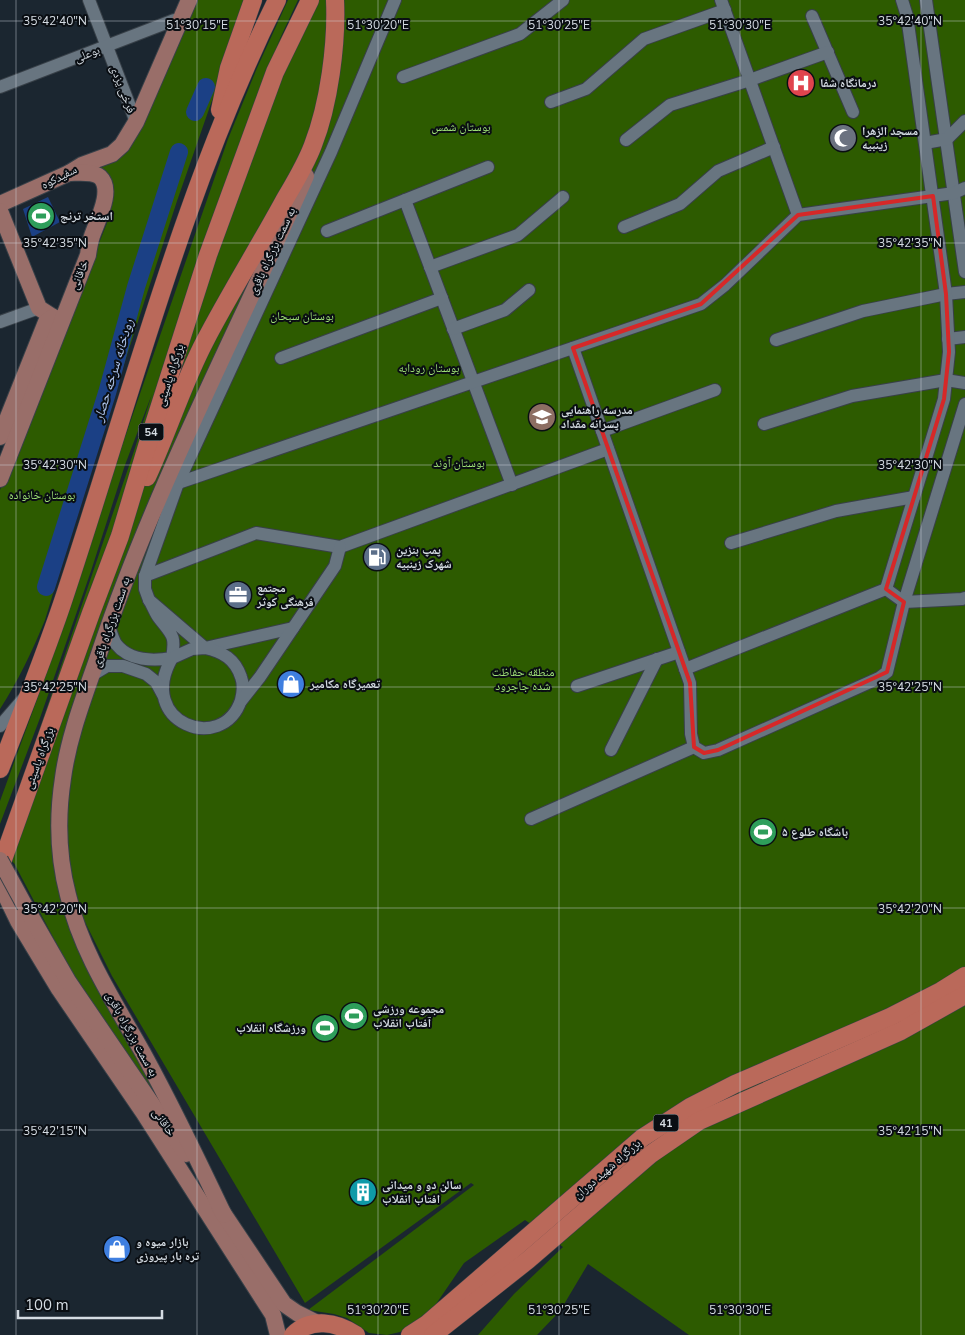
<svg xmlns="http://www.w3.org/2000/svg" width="965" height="1335" font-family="'Nunito Sans','Noto Naskh Arabic',sans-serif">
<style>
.green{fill:#2d5b00}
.water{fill:#1b4085}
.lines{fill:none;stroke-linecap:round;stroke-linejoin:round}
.river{stroke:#1b4085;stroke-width:18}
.minor-casing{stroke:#384048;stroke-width:14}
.major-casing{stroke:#384048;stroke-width:18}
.highway-casing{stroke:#384048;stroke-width:19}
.minor{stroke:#687580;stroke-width:12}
.major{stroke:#996e69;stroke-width:16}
.highway{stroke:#ba695a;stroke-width:18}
.major-bridge-casing{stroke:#384048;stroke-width:18;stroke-linecap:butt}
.major-bridge{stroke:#996e69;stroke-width:16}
.marked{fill:none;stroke:#d62828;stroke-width:4;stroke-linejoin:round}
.ticks{fill:none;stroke:#d5dce3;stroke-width:1;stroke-opacity:0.45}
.labels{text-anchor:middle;stroke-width:4;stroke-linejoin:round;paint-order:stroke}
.shield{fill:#0a0e13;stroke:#989ea5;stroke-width:1}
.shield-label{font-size:11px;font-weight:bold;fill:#d5dce3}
.street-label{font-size:12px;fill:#d5dce3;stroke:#0a0e13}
.poi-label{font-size:12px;font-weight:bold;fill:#d5dce3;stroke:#0a0e13;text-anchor:start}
.park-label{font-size:12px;fill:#9fe177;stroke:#0a0e13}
.water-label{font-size:14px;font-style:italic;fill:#b0c6ee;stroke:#0a0e13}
.ticks-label{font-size:12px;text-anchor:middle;fill:#d5dce3;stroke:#0a0e13;stroke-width:4;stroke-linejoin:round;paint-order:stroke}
</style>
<rect width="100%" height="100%" fill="#1b2630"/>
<g class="green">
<path d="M 198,0 L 247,0 L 177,201 L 104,426 L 45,620 C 32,652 18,681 0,709 L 0,490 L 107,223 L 111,205 L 96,168 L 153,103 Z"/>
<polygon points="288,0 298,0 277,45 302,0 965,0 965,1335 689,1335 588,1264 560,1311 537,1335 478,1335 514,1294 563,1247 525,1220 464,1263 434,1307 408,1328 400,1332 387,1335 369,1333 347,1318 334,1314 308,1310 474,1185 471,1183 305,1303 112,976 78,908 63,897 194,1157 136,1066 77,980 63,956 14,863 0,853 0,846 134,451 152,394 125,465 91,571 40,718 0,824 0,801 55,650 124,440 228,139 257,68"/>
</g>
<polygon class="water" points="48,197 60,222 32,237 23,209"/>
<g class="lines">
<g class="river">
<polyline points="195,112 206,87"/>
<polyline points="46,587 107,393 136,287 179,152"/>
</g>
<g class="minor-casing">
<g id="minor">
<polyline points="89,0 136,122"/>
<polyline points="721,0 798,215"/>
<polyline points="926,0 965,272"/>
<polyline points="812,16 853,112"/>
<polyline points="403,77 520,34 563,0"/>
<polyline points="0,87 174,20"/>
<polyline points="551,102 586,89 644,39 725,10"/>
<polyline points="626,140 670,105 750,80 828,52"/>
<polyline points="925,143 947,139 965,121"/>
<polyline points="405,200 512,485"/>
<polyline points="624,227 680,204 718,171 774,147"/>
<polyline points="327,231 488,167"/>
<polyline points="430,267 518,235 563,197"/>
<polyline points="0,322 39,308"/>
<polyline points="453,329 505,310 529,290"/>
<polyline points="948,339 965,337"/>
<polyline points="776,340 863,311 946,294 965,292"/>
<polyline points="573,348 690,683 691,734 694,747 704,753 718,750 879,678 887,672 904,602 965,404"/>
<polyline points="281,358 442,298"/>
<polyline points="764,424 852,396 946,380 965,383"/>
<polyline points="602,431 715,390"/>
<polyline points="178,483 701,304 725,285 798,215 954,193 965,188"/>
<polyline points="731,543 836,511 914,497"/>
<polyline points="145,576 256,533 340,547 608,449"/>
<polyline points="886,589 944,399 949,352 946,294 907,16 902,0"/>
<polyline points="886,589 904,602 962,599 965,598"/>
<polyline points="149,600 145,589 145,576 178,483 331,152 395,0"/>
<path d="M 109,626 C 111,632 113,639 116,644 C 129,661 154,661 172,658 C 176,635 172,635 159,618 C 155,613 153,606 149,600 L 205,648 L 293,628"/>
<path d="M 205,648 C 223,652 235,659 241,677 C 244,685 243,692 241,700 C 223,755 135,723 172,658 L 192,649 Z"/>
<polyline points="685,669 886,589"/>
<polyline points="92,675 107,666 123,666 146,674 156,682 163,695"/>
<polyline points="577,686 679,652"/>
<polyline points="241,701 260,677 335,566 340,547"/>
<polyline points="0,726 25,697"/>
<polyline points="611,750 657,659"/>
<polyline points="531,819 694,747"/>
</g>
</g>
<g class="major-casing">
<g id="major">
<polyline points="0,204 69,173 82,165 112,154 122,145 136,122 189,0"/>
<polyline points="0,211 39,308 53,317"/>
<polyline points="0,437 46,322 53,317"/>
<path d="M 0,479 L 88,255 C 89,248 90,242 92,236 C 97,221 114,190 100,177 C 93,171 78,173 69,173"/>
<polyline points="0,884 18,921 59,989 143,1112 273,1315 278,1335"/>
<polyline points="25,906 68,981 186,1154"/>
<polyline points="219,1207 284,1304 297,1313 317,1323"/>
<path d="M 224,1215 C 198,1160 172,1106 143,1053 C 115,1003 81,952 68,895 C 58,857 57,817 63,778 C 69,733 87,690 101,648 C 156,485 237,333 306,176"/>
</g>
</g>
<g class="highway-casing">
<g id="highway">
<polyline points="220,110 229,68 253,0"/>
<path d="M 147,477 C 168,432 182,385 205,341 C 230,293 259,247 285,199 C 295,182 306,164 313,145 C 329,104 337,44 335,0"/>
<path d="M 0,769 C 21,715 43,660 62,604 C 130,401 182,192 277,0"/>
<polyline points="0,868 91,613 120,536 147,446 208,255 275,72 310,0"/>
<path d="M 293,1335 C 311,1317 337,1322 356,1335"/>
<polyline points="410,1335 427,1324 642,1138 690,1107 735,1084 890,1017 941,991 965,976"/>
<polyline points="433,1335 528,1260 651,1154 699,1121 901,1031 965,995"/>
</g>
</g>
<use href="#minor" class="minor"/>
<use href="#major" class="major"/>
<use href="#highway" class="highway"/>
<g class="major-bridge-casing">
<polyline id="major-bridge" points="0,860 25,906"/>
</g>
<use href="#major-bridge" class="major-bridge"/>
</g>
<path class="marked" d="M 933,196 L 946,294 L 949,352 L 944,399 L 886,589 L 904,602 L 887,672 L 718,750 L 704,753 L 694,747 L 690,683 L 573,348 L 701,304 L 798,215 Z"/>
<path class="ticks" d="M 16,0 L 16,1335M 197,0 L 197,1335M 378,0 L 378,1335M 559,0 L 559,1335M 740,0 L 740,1335M 921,0 L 921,1335M 0,21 L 965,21M 0,243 L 965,243M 0,465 L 965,465M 0,687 L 965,687M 0,908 L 965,908M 0,1130 L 965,1130"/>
<defs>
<g id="hospital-disc" transform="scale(1.4375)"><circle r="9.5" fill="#e0444e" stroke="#0a0e13"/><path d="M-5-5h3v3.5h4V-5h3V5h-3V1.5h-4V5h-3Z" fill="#fff"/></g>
<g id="mosque-disc" transform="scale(1.4375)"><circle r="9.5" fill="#6b7280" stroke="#0a0e13"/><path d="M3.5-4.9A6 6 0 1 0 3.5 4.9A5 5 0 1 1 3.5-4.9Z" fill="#fff"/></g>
<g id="stadium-disc" transform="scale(1.4375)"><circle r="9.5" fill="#2e9e5b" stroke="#0a0e13"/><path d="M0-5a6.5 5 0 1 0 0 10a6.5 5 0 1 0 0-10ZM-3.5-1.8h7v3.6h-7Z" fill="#fff"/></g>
<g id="school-disc" transform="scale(1.4375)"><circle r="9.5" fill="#8d6e63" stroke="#0a0e13"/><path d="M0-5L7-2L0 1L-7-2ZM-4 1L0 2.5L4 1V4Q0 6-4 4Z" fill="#fff"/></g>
<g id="fuel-disc" transform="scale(1.4375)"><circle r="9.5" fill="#5c6f8a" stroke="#0a0e13"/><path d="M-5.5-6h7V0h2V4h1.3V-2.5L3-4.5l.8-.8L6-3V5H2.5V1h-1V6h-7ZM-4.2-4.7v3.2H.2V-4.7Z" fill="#fff"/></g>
<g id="office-disc" transform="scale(1.4375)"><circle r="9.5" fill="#5c6f8a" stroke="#0a0e13"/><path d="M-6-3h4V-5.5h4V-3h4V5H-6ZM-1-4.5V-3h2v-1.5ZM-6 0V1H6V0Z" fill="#fff"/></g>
<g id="shop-disc" transform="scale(1.4375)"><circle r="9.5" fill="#3f7fe0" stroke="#0a0e13"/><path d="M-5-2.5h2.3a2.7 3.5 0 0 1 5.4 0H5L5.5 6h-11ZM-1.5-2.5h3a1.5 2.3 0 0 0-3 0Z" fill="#fff"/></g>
<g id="building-disc" transform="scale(1.4375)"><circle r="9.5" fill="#0f9aa8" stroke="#0a0e13"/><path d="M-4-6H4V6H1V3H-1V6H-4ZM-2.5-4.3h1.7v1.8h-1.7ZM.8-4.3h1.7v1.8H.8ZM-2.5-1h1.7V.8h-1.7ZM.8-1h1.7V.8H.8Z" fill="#fff"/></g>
</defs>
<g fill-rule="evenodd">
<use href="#hospital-disc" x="801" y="83"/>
<use href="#mosque-disc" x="843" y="138"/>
<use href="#stadium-disc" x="41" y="216"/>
<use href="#school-disc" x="542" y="417"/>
<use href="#fuel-disc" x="377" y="557"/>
<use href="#office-disc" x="238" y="595"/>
<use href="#shop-disc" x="291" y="684"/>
<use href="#stadium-disc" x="763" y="832"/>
<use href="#stadium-disc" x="354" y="1016"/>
<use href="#stadium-disc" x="325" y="1028"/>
<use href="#building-disc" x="363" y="1192"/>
<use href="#shop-disc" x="117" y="1249"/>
</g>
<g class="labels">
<g class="shield">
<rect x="138.5" y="423.5" width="25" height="17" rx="4"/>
<rect x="653.5" y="1114.5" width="25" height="17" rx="4"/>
</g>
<g class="shield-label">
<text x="151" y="436">54</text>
<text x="666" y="1127">41</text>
</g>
<g class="street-label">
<text transform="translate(87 54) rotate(-21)" y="4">بوعلی</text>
<text transform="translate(123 89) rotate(69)" y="4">فرخی یزدی</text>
<text transform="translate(59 177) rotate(-27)" y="4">سفیدکوه</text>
<text transform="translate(272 251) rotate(-65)" y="4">به سمت بزرگراه باقری</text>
<text transform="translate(79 275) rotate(-68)" y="4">خاقانی</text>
<text transform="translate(170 375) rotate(-72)" y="4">بزرگراه یاسینی</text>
<text transform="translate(111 622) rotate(-71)" y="4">به سمت بزرگراه باقری</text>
<text transform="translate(39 758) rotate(-70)" y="4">بزرگراه یاسینی</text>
<text transform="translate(132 1034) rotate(61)" y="4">به سمت بزرگراه باقری</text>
<text transform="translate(164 1122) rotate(55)" y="4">خاقانی</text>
<text transform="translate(607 1169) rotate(-41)" y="4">بزرگراه شهید دوران</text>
</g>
<g class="poi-label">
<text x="820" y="87">درمانگاه شفا</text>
<text x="862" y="135">مسجد الزهرا<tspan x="862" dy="14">زینبیه</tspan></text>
<text x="60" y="220">استخر ترنج</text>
<text x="561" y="414">مدرسه راهنمایی<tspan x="561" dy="14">پسرانه مقداد</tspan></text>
<text x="396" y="554">پمپ بنزین<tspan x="396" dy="14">شهرک زینبیه</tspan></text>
<text x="257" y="592">مجتمع<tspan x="257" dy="14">فرهنگی کوثر</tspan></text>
<text x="310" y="688">تعمیرگاه مکامیر</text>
<text x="782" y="836">باشگاه طلوع ۵</text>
<text x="373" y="1013">مجموعه ورزشی<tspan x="373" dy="14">آفتاب انقلاب</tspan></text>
<text x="306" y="1032" text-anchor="end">ورزشگاه انقلاب</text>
<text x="382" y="1189">سالن دو و میدانی<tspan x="382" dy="14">افتاب انقلاب</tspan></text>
<text x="136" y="1246">بازار میوه و<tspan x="136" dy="14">تره بار پیروزی</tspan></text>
</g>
<g class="park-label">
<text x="461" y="131">بوستان شمس</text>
<text x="302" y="320">بوستان سبحان</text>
<text x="429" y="372">بوستان رودابه</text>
<text x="459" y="467">بوستان آوند</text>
<text x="42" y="499">بوستان خانواده</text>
<text x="523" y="676">منطقه حفاظت<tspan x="523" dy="14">شده جاجرود</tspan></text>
</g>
<g class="water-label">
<text transform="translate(113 370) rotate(-73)" y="5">رودخانه سرخه حصار</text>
</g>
</g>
<g class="ticks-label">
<text x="55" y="25">35°42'40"N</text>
<text x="910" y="25">35°42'40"N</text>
<text x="197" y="29">51°30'15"E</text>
<text x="378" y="29">51°30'20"E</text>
<text x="559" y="29">51°30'25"E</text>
<text x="740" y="29">51°30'30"E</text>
<text x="55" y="247">35°42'35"N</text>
<text x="910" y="247">35°42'35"N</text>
<text x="55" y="469">35°42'30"N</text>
<text x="910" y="469">35°42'30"N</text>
<text x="55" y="691">35°42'25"N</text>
<text x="910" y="691">35°42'25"N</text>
<text x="55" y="913">35°42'20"N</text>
<text x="910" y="913">35°42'20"N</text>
<text x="55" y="1135">35°42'15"N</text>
<text x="910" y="1135">35°42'15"N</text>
<text x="378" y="1314">51°30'20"E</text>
<text x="559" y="1314">51°30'25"E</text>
<text x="740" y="1314">51°30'30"E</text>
</g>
<path d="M18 1310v8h144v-8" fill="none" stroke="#d5dce3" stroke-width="2.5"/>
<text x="25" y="1310" font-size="15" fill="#d5dce3" stroke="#0a0e13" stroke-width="4" paint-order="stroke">100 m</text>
</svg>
